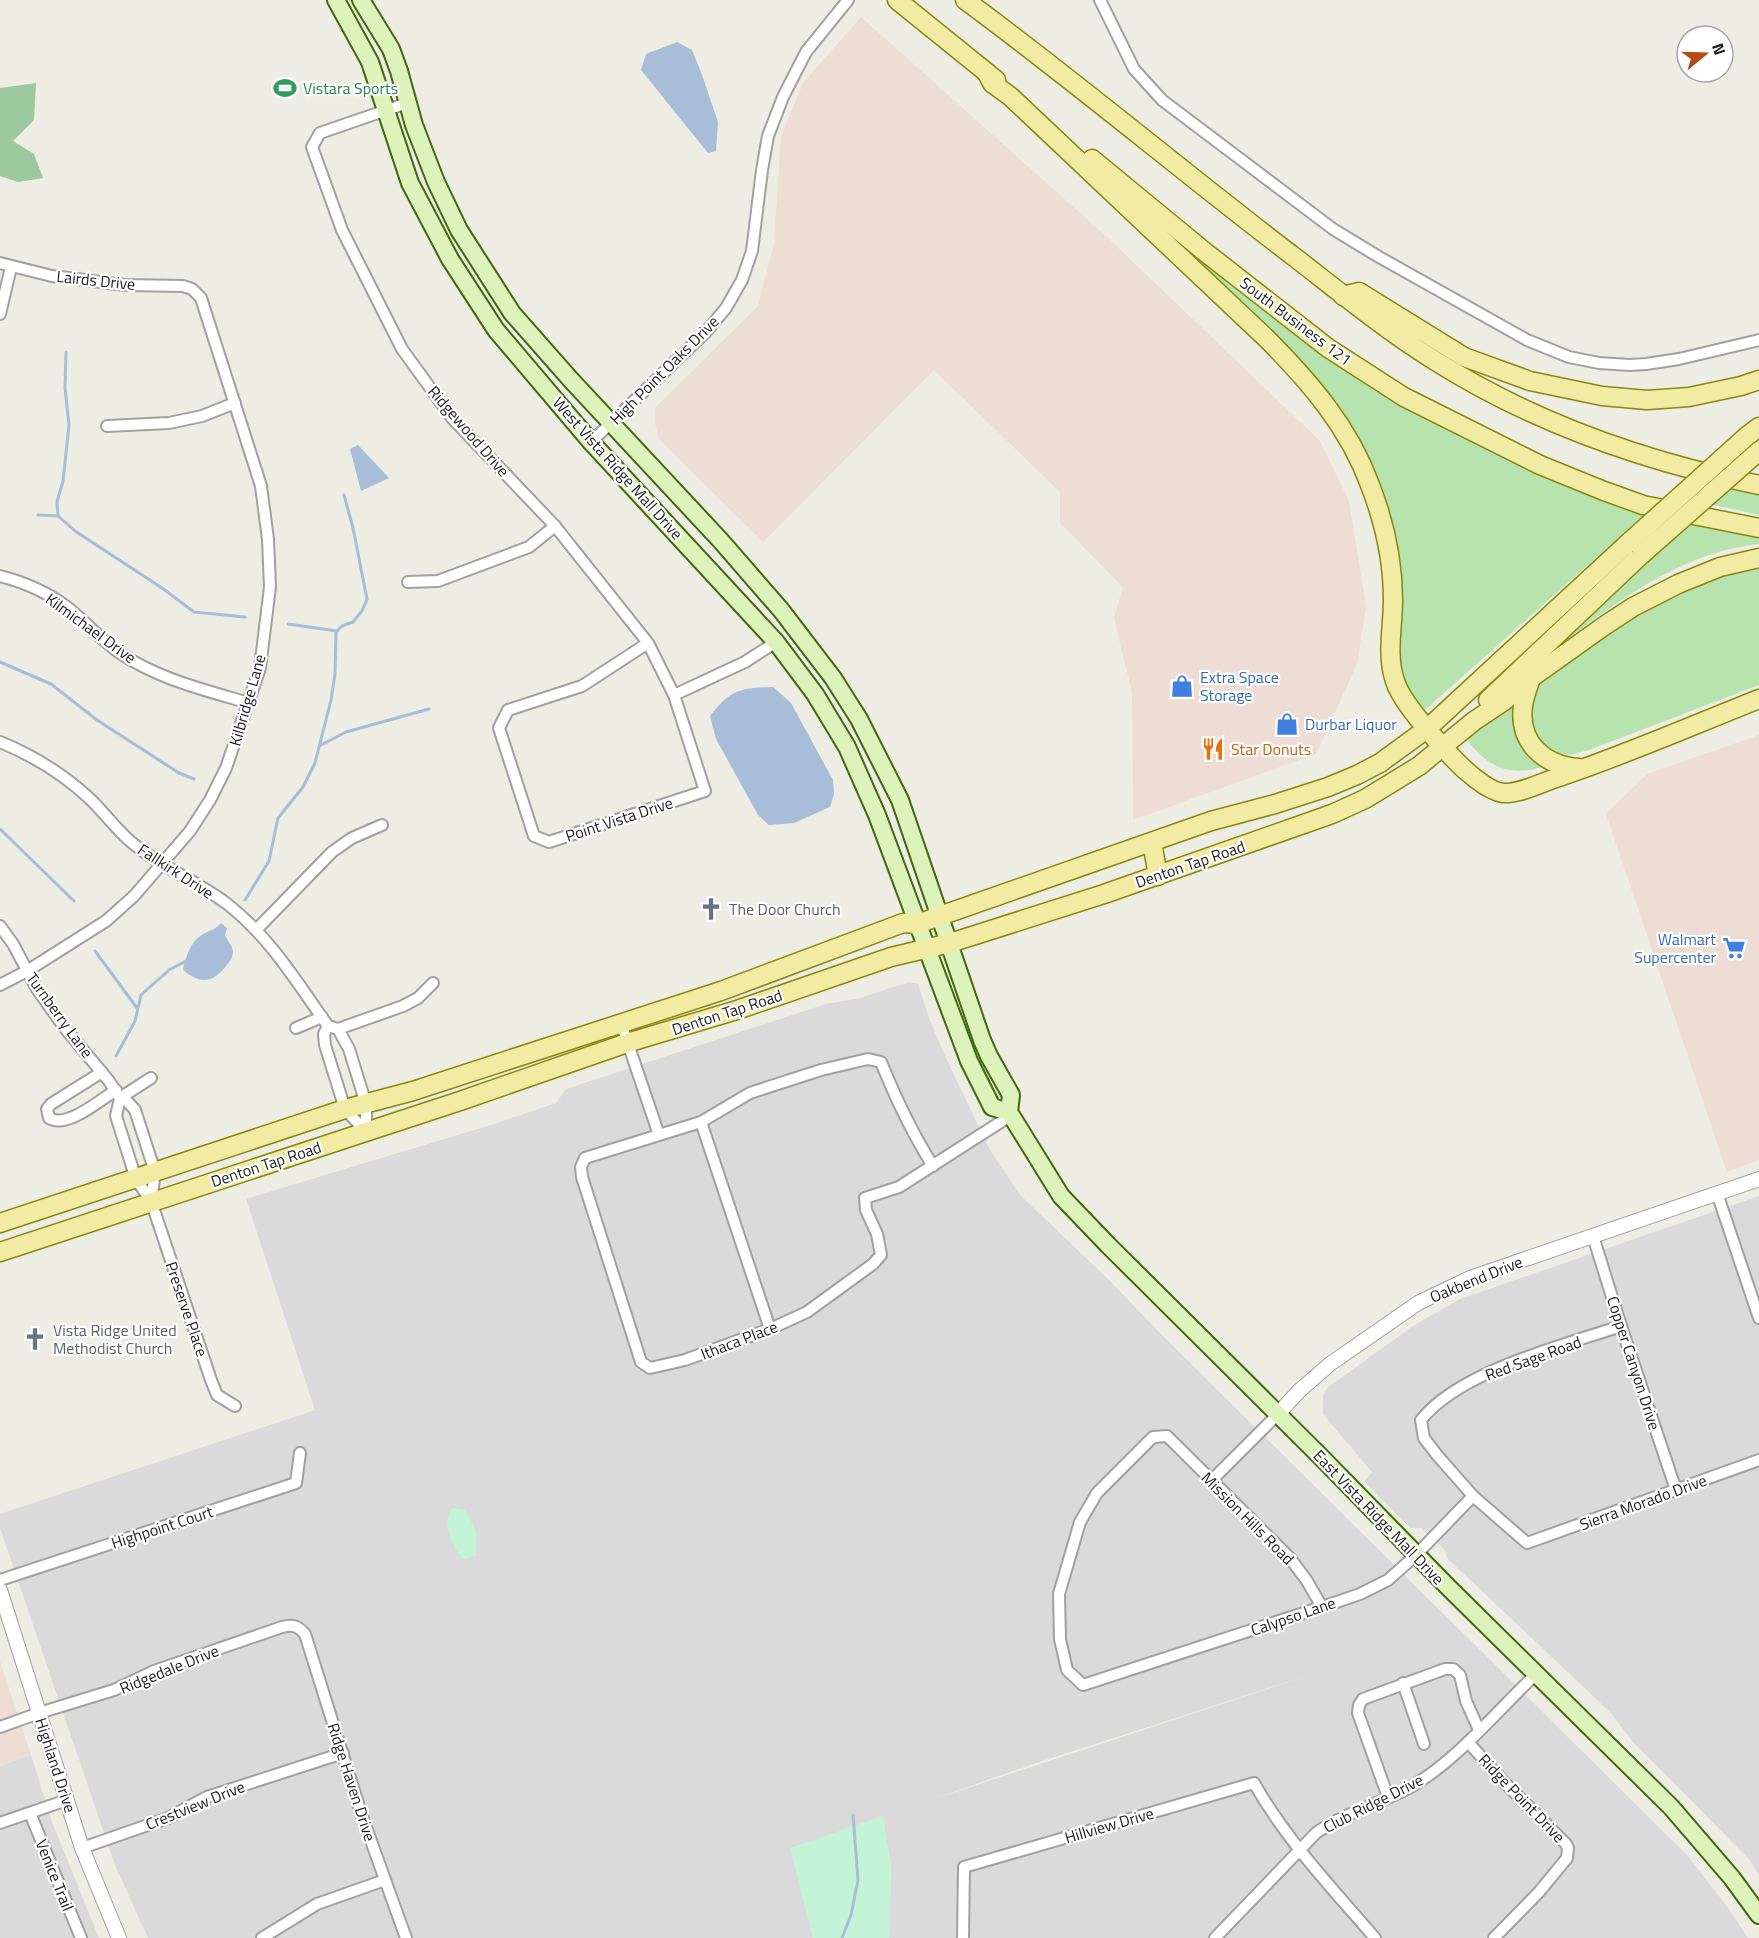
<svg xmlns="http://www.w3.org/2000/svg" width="1759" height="1938" font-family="'Titillium Web',sans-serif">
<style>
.residential{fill:#dbdada;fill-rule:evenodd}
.commercial{fill:#edddd4}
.grass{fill:#b7e3ae}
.forest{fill:#9cc99e}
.park{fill:#c4f4d8}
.water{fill:#a8bdd7}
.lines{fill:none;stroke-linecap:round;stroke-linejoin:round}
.stream{stroke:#a8bdd7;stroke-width:3}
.minor-casing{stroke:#a1a1a1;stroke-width:14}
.tertiary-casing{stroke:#a1a1a1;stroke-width:16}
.secondary-casing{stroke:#41690f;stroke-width:20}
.primary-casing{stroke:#88880e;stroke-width:21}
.minor{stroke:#fff;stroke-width:10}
.tertiary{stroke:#fff;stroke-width:14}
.secondary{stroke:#def3bc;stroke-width:16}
.primary{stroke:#f2eba4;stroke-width:18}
.primary-bridge-casing{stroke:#88880e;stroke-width:21;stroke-linecap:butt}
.primary-bridge{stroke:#f2eba4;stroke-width:18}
.labels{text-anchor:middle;stroke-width:4.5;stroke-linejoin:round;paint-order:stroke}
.leisure-label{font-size:16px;fill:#27864d;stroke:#fff;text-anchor:start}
.street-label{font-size:16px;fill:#1d1d1d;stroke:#fff}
.shop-label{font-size:16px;fill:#366cbe;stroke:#fff;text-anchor:start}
.food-label{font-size:16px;fill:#c56008;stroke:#fff;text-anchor:start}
.worship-label{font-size:16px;fill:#5b616d;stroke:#fff;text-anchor:start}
</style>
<rect width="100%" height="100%" fill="#edede4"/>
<g class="residential">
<path d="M 909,982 L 918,984 L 929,1018 L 945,1056 L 990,1150 L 1020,1195 L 1108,1279 L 1162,1335 L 1687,1855 L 1729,1909 L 1748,1938 L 889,1938 L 891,1866 L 882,1816 L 812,1932 L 813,1938 L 148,1938 L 115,1865 L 0,1528 L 0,1514 L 315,1410 L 246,1199 L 494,1124 L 556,1103 L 566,1089 L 826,1004 L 860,998 ZM 1322,1671 L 931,1800 L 1033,1764 Z"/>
<polygon points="1759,1196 1759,1875 1750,1860 1632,1741 1611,1713 1447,1558 1445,1550 1421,1528 1410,1528 1364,1482 1372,1472 1323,1414 1323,1395 1327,1388 1413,1326 1460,1299"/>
<polygon points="31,1755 52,1822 99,1938 0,1938 0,1766"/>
</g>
<g class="commercial">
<polygon points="861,17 1108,238 1320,441 1349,501 1366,607 1357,664 1316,754 1133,820 1132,692 1114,618 1123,587 1060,523 1060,492 934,370 763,542 659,439 655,423 655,408 758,306 774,243 781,136 803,83"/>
<polygon points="1759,735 1759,1160 1727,1172 1606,814 1647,774"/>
<polygon points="0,1661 31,1755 0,1766"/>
</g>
<g class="grass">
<polygon points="1163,229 1240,293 1373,390 1443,428 1527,468 1644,515 1425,710 1403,684 1397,669 1397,606 1359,450"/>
<polygon points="1723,487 1759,494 1759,515 1706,503"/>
<path d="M 1684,522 L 1759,533 L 1759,544 C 1671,553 1598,617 1530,667 Z"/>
<polygon points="1759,562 1759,685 1589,750 1570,755 1558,753 1546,748 1538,741 1529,723 1535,688 1554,671 1634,613 1686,585"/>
<path d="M 1511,704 L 1514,706 L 1514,721 L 1545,766 C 1512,777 1489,769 1468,741 L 1470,736 Z"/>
</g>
<polygon class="forest" points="36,83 34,120 13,141 34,154 43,178 18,182 0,176 0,88"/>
<g class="park">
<path d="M 452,1508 L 465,1510 L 476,1531 L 476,1556 L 462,1559 C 452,1542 441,1526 452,1508 Z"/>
<polygon points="883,1816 891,1866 889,1938 813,1938 790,1848"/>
</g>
<g class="water">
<polygon points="677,42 692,50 702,75 718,122 716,151 708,153 641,70 646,54"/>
<polygon points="358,445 389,478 361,491 350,449"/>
<path d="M 773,687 L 791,703 L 833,780 L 834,794 L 830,807 L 794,823 L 769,825 L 758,815 L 716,739 L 710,716 C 731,689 741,688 773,687 Z"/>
<path d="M 221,923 L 227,928 L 225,935 C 227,940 233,946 233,952 C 233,957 230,961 227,965 C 213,983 201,985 183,970 C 186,956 191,940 205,933 C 212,930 216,929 221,923 Z"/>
</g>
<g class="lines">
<g class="stream">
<polyline points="38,515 58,516 75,531 162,588 194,612 245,617"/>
<polyline points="58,516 57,502 63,481 69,425 65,388 66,352"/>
<polyline points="288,624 337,631"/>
<polyline points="0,662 51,684 97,720 179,773 194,779"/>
<polyline points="321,745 346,732 429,709"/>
<polyline points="0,829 74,901"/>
<polyline points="245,900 269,861 278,818 303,787 315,763 331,700 335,674 336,632 342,626 353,622 362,611 367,599 353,528 344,495"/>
<polyline points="95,951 137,1008"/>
<polyline points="116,1056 135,1021 141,995 169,970 186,961"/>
<polyline points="842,1938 851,1915 858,1880 853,1815"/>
</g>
<g class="minor-casing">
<g id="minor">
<polyline points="1100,0 1134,69 1162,100 1333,229 1379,257 1527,340 1569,357 1599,363 1630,365 1646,364 1679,359 1759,340"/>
<polyline points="407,103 320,133 312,147 342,230 402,349 452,418 555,526 648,643 674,695 705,791 549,842 534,836 499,728 508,710 582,686 648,643"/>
<polyline points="0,263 52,276 125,285 183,286 192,289 201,298 261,486 268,539 270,587 260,668 226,768 210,800 190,831 134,896 106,921 27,971 0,985"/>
<polyline points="0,314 11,267"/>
<polyline points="107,426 169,423 202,416 235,403"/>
<polyline points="591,442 705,333 726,308 742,280 752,251 762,170 768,136 783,97 806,52 848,0"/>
<path d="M 0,576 C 24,582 47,592 67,607 C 85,621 100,639 120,653 C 158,679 205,690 249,703"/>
<polyline points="408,582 438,581 529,547 555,526"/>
<polyline points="674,695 745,662 776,642"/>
<path d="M 0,742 C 32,755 63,774 89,798 C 103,811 115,828 130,841 C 159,866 195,880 226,903 C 270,937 296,981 328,1026 L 338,1029 L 349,1049 L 366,1104 L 366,1132"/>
<polyline points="0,926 13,944 37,989 64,1027 109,1081 120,1098 127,1101 135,1110 155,1172 151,1201"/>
<polyline points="257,929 332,852 352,838 382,825"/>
<path d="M 621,1023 L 659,1135 L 701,1122 L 750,1093 L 821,1070 L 868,1059 L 881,1062 C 896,1099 912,1133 933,1166"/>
<polyline points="328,1026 324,1034 325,1045 345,1109 366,1132"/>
<polyline points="296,1028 322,1017"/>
<polyline points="338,1029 403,1006 418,998 433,983"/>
<path d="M 102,1072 L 51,1104 L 47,1109 L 49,1118 C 67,1129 100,1100 116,1090"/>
<polyline points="151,1078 120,1098 116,1116 136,1179 151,1201 211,1380 217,1395 235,1406"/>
<polyline points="701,1122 770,1329"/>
<polyline points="659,1135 585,1158 581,1167 582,1177 641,1362 650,1368 685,1360 770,1329 807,1312 873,1264 881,1255 877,1234 866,1210 865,1198 899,1187 1010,1116"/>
<polyline points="1717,1193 1759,1318"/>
<polyline points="1593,1236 1621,1326 1676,1490"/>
<path d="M 1621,1326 C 1562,1346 1460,1371 1421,1420 L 1424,1438 L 1437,1455 L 1473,1496 L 1527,1543 L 1759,1460"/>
<polyline points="1211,1481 1277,1415"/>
<polyline points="0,1580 296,1483 300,1453"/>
<polyline points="1322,1607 1307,1581 1290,1558 1167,1436 1153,1437 1097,1493 1080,1522 1059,1594 1060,1639 1067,1670 1083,1685 1322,1607 1360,1594 1388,1580 1416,1555 1473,1496"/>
<polyline points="1403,1683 1424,1744"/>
<path d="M 0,1727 L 39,1713 L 114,1690 L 154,1671 L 282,1627 C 293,1624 298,1626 305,1634 L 361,1813 L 406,1938"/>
<polyline points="1468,1742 1502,1780 1566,1844 1568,1848 1567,1858 1539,1892 1494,1938"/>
<polyline points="1388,1797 1358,1713 1359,1705 1363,1699 1445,1669 1453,1669 1460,1675 1466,1701 1479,1730"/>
<polyline points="30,1813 81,1938"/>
<polyline points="0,1823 67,1800"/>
<polyline points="82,1848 168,1818 207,1797 343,1753"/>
<polyline points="262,1938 317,1904 385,1880"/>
<path d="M 963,1938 L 964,1867 L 1254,1783 C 1287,1841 1332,1888 1375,1938"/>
<path d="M 1215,1938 L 1316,1833 C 1346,1812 1383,1803 1414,1785 C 1459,1758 1498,1710 1536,1674"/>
</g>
</g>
<g class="tertiary-casing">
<g id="tertiary">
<polyline points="1277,1415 1299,1391 1330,1364 1418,1303 1470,1278 1759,1179"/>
<polyline points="0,1590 82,1848 119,1938"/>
</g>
</g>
<g class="secondary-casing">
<g id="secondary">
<polyline points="336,0 370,62 410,183 450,259 496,330 591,442 776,642 815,694 847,747 877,815 969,1061 992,1107 1009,1112"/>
<polyline points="361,0 391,49 399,71 414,125 436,182 459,230 512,313 571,380 721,541 781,610 833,678 859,719 900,800 982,1040 989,1056 1011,1095 1009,1112 1061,1196 1108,1245 1322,1458 1448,1587 1671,1807 1732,1878 1759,1915"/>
</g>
</g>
<g class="primary-casing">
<g id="primary">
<polyline points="897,0 996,80"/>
<path d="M 965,0 C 1078,83 1185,174 1297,259 C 1342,294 1386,330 1434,360 C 1532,422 1646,462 1759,485"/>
<path d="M 987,73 L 992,83 L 1011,97 L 1266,338 C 1309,381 1349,427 1370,485 C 1384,521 1393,561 1393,600 C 1393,627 1386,655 1395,681 C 1401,702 1436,740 1452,757 C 1463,769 1487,791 1503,793 C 1520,794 1540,783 1556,778 C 1625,755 1691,726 1759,699"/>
<polyline points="1092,159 1205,252 1328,348 1404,397 1540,465 1604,491 1643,505 1759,528"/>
<polyline points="1343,296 1359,292 1464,357 1530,381 1602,396 1647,400 1689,397 1741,386 1759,380"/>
<polyline points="1747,436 1759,427"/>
<path d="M 1531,678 C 1528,687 1524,697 1523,706 C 1518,743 1545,766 1579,768"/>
<polyline points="1488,700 1641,555"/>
<polyline points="1152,842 1158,876"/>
<polyline points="0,1223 345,1109 413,1091 721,991 903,923 917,924 1211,821 1275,804 1328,787 1357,775 1380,763 1428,728 1626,545"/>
<polyline points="0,1252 460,1101 627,1043 737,1010 891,957 950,943 1104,894 1332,814 1365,799 1419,766 1474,721 1504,701 1531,678 1604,626 1633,607 1678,584 1720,567 1759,558"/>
</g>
</g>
<use href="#minor" class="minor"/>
<use href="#tertiary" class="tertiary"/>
<use href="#secondary" class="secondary"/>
<use href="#primary" class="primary"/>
<g class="primary-bridge-casing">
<g id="primary-bridge">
<polyline points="1626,545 1747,436"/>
<polyline points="1641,555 1759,451"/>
</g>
</g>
<use href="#primary-bridge" class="primary-bridge"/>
</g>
<defs>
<g id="stadium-bare" transform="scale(1.8)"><path d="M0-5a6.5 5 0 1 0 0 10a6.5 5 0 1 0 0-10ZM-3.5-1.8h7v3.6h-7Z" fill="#2e9e5b" stroke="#fff" stroke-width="2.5" paint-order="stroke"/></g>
<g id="shop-bare" transform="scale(1.8)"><path d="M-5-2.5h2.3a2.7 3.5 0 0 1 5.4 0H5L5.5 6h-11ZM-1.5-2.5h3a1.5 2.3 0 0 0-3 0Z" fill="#3f7fe0" stroke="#fff" stroke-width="2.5" paint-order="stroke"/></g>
<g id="restaurant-bare" transform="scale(1.8)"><path d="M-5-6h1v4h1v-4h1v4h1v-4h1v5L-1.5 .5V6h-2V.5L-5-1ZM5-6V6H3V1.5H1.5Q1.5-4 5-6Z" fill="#e8710a" stroke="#fff" stroke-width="2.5" paint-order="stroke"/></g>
<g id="church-bare" transform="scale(1.8)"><path d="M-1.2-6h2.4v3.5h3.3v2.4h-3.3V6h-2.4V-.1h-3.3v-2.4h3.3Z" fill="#6b7280" stroke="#fff" stroke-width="2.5" paint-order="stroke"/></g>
<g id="supermarket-bare" transform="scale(1.8)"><path d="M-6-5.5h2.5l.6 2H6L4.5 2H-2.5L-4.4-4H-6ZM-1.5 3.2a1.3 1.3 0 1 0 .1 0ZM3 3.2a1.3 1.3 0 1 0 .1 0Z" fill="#3f7fe0" stroke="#fff" stroke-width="2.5" paint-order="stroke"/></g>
</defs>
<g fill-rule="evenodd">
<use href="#stadium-bare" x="285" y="88"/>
<use href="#shop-bare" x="1182" y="686"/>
<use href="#shop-bare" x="1287" y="724"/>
<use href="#restaurant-bare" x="1213" y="749"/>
<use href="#church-bare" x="711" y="909"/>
<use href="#supermarket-bare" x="1734" y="948"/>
<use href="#church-bare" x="35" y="1339"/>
</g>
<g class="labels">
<g class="leisure-label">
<text x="303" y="94">Vistara Sports</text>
</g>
<g class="street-label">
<text transform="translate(96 280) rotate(6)" y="6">Lairds Drive</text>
<text transform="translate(1296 321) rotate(37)" y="6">South Business 121</text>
<text transform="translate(664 370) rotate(-45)" y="6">High Point Oaks Drive</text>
<text transform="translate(469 431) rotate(49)" y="6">Ridgewood Drive</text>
<text transform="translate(618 468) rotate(48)" y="6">West Vista Ridge Mall Drive</text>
<text transform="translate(91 628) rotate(36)" y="6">Kilmichael Drive</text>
<text transform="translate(247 700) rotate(-74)" y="6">Kilbridge Lane</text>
<text transform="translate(619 819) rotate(-18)" y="6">Point Vista Drive</text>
<text transform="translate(1190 864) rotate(-19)" y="6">Denton Tap Road</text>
<text transform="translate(176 871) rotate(33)" y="6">Fallkirk Drive</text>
<text transform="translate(727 1012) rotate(-18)" y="6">Denton Tap Road</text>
<text transform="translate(60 1015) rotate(54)" y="6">Turnberry Lane</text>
<text transform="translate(266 1164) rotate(-18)" y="6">Denton Tap Road</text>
<text transform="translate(1476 1279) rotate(-22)" y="6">Oakbend Drive</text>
<text transform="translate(187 1309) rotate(71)" y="6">Preserve Place</text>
<text transform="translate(739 1340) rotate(-21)" y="6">Ithaca Place</text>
<text transform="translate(1533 1358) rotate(-20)" y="6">Red Sage Road</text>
<text transform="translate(1634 1363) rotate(72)" y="6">Copper Canyon Drive</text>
<text transform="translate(1643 1502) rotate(-20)" y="6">Sierra Morado Drive</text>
<text transform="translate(1379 1517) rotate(46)" y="6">East Vista Ridge Mall Drive</text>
<text transform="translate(1248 1518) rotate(45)" y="6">Mission Hills Road</text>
<text transform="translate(162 1527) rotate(-18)" y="6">Highpoint Court</text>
<text transform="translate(1293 1616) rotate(-19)" y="6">Calypso Lane</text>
<text transform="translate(169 1669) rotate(-22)" y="6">Ridgedale Drive</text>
<text transform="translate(56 1765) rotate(72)" y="6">Highland Drive</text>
<text transform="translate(352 1782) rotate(72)" y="6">Ridge Haven Drive</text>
<text transform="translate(1522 1798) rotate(46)" y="6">Ridge Point Drive</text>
<text transform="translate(1373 1803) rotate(-27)" y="6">Club Ridge Drive</text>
<text transform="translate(195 1805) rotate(-22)" y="6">Crestview Drive</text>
<text transform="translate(1109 1825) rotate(-16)" y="6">Hillview Drive</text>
<text transform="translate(55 1875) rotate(68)" y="6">Venice Trail</text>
</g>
<g class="shop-label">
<text x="1200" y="683">Extra Space<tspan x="1200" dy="18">Storage</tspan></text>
<text x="1305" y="730">Durbar Liquor</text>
<text x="1716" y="945" text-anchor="end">Walmart<tspan x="1716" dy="18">Supercenter</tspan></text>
</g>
<g class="food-label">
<text x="1231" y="755">Star Donuts</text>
</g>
<g class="worship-label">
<text x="729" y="915">The Door Church</text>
<text x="53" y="1336">Vista Ridge United<tspan x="53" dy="18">Methodist Church</tspan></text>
</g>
</g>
<g transform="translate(1705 54) rotate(71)"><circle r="28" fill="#ffffff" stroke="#a5a5a5" stroke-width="1.5"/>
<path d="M0-4.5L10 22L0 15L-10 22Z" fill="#b74913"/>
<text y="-9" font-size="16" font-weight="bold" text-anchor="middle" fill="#1d1d1d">N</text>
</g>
</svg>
